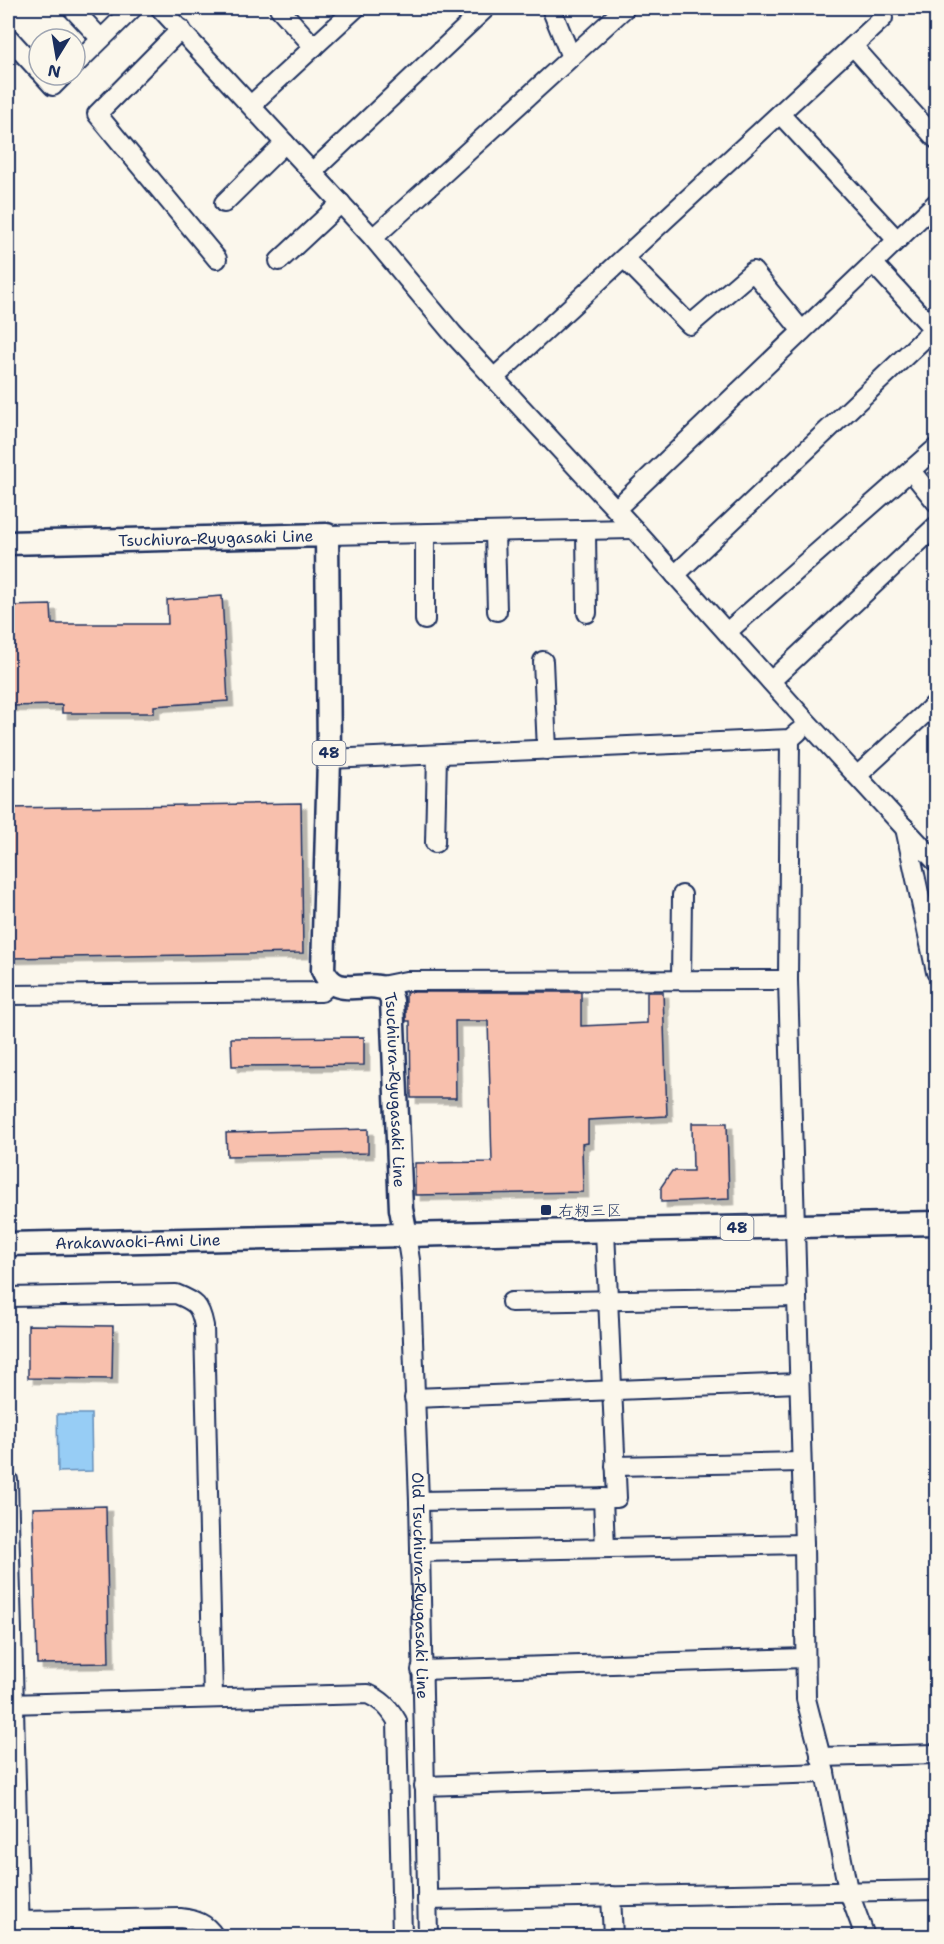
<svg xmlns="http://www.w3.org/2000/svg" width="944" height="1944" font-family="'Shantell Sans','Klee One',sans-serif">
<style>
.water{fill:#97cdf5;stroke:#658eb9;stroke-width:1.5}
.building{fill:#f8c0ad;stroke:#1b2f5e;stroke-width:1.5;filter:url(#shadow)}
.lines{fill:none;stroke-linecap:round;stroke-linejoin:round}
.minor-casing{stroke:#1b2f5e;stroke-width:22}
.major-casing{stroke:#1b2f5e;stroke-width:27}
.minor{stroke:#fbf7ec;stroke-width:18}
.major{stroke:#fbf7ec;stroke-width:22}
.poi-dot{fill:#1b2f5e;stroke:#fbf7ec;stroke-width:2}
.labels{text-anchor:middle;stroke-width:4.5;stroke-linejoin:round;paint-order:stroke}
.shield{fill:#fbf7ec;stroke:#5e6b89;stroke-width:1.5}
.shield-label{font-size:15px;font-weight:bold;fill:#1b2f5e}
.street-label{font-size:16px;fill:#1b2f5e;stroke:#fbf7ec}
.poi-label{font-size:16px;fill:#1b2f5e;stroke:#fbf7ec;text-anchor:start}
</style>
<defs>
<filter id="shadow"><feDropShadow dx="5.5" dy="5.5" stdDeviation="0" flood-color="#0004"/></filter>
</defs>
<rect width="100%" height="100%" fill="#fbf7ec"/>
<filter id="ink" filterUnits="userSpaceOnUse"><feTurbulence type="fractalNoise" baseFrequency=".0167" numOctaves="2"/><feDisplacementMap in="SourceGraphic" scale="12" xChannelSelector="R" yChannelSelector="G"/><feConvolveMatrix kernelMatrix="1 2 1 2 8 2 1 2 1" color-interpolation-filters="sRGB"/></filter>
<g filter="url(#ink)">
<polygon class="water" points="57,1414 91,1414 92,1471 58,1472"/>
<g class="building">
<polygon points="222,596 228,701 154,706 154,713 62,713 62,705 8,706 8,606 51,605 52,624 168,624 167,600"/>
<polygon points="301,803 303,953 8,958 8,808"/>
<polygon points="406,992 581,992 581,1026 647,1023 647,992 663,992 667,1116 588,1120 588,1143 582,1144 583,1192 415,1195 415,1163 492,1162 488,1021 455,1021 456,1098 411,1098 410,1021 406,1021"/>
<polygon points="364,1037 364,1065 232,1066 231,1038"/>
<polygon points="692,1123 727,1123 729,1199 661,1202 661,1187 672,1171 693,1171"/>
<polygon points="368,1129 368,1153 227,1156 226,1133"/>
<polygon points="28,1325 113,1326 112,1379 28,1378"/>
<polygon points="106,1506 109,1663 37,1664 33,1508"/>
</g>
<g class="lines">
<g class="minor-casing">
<g id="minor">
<polyline points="72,8 101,39"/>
<polyline points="160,8 373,238 453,334 634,529 808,723 936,862"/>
<polyline points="279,8 314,47"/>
<polyline points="551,8 571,57"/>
<polyline points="181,29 97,114 217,259"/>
<polyline points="8,37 39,71"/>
<polyline points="853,46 936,139"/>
<polyline points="75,65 133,8"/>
<polyline points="43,75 53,86 64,75"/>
<polyline points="251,105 356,8"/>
<polyline points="780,114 897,240"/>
<polyline points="312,172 486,8"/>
<polyline points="224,203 285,143"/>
<polyline points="373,238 625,8"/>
<polyline points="624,258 690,325 753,271 802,331"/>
<polyline points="279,261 341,203"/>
<polyline points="873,263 936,332"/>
<polyline points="494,378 883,18"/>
<polyline points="911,471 936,502"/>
<polyline points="616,509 936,203"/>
<polyline points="586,530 587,613"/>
<polyline points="495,532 497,611"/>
<polyline points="425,534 425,620"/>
<polyline points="327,535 634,529"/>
<polyline points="675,575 934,329"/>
<polyline points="727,632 936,448"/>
<polyline points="543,661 547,750"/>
<polyline points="771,681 936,526"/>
<polyline points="790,739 788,980 804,1544 806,1699 825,1773 848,1890 865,1936"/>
<polyline points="329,759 790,739 798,732"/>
<polyline points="857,776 936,703"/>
<polyline points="905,828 936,972"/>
<polyline points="435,843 437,755"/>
<polyline points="681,980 682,895"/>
<polyline points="381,986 406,981 788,980"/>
<polyline points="8,995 321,992 332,982"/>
<path id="s1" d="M 406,1235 L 410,1260 L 419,1501 L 428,1936"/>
<path d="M 8,1297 L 176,1294 C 196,1302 200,1305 204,1326 L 213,1697"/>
<polyline points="511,1302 797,1297"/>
<polyline points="414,1398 798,1383"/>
<polyline points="615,1466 801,1462"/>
<polyline points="8,1480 20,1936"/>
<polyline points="603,1498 605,1548"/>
<polyline points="419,1501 617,1498 605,1231"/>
<polyline points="420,1552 804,1544"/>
<polyline points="421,1670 805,1658"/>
<path d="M 8,1704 L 368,1694 C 381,1700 389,1707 397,1721 L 402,1936"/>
<polyline points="820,1757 936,1754"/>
<polyline points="424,1786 825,1773"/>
<polyline points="611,1896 613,1936"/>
<polyline points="427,1900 936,1890"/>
<path d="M 19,1921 L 180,1918 C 196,1920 206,1923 214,1936"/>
</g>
</g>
<g class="major-casing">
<g id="major">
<path id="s2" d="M 8,543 L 327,535 L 329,759 L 323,970 C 337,1002 367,977 389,991 L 392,1001 L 401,1209 L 406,1235"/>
<path id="s3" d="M 8,1244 L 936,1223"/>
</g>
</g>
<use href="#minor" class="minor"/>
<use href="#major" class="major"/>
</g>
</g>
<rect class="poi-dot" x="540" y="1204" width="12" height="12" rx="3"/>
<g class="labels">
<g class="shield">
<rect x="312.5" y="741" width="33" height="24" rx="4.5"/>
<rect x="720.5" y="1216" width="33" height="24" rx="4.5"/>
</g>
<g class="shield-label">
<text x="329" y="758">48</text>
<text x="737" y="1233">48</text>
</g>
<g class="street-label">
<text dy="6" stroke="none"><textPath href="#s2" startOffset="208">Tsuchiura-Ryugasaki Line</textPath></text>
<text dy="6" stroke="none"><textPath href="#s2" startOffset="928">Tsuchiura-Ryugasaki Line</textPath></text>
<text dy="6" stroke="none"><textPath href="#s3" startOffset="130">Arakawaoki-Ami Line</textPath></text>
<text dy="6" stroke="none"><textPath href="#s1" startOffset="351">Old Tsuchiura-Ryugasaki Line</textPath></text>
</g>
<g class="poi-label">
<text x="558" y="1216">右籾三区</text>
</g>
</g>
<rect width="944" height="1944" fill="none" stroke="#fbf7ec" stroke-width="30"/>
<rect x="15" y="15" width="914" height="1914" fill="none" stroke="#1b2f5e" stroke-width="2" filter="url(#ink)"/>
<g transform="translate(57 57) rotate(191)"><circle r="28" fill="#fbf7ec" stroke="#a1a7b3" stroke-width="1.5"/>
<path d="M0-4.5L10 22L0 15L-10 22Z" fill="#1b2f5e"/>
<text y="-9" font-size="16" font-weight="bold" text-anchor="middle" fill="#1b2f5e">N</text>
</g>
</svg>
